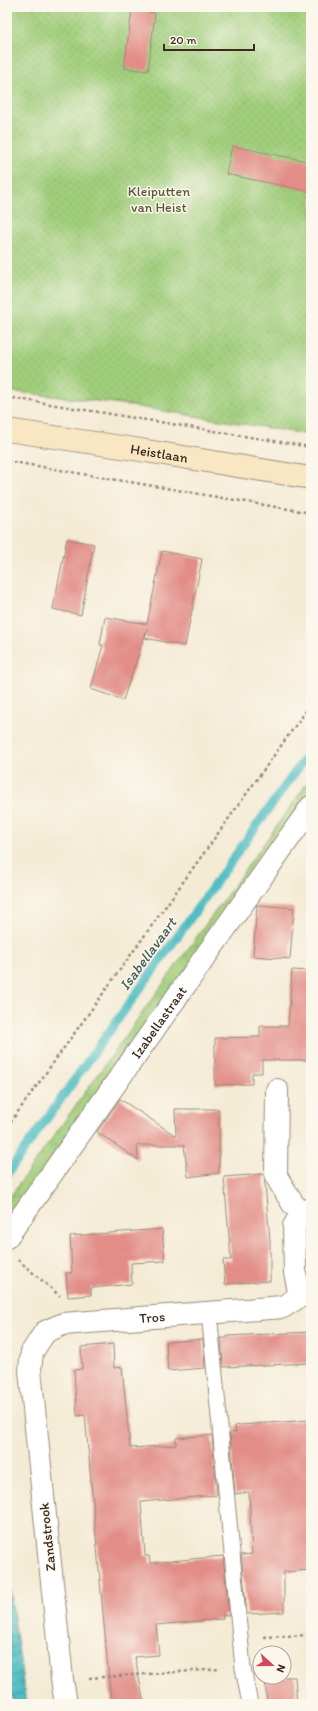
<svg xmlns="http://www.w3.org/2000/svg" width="318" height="1711" font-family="Itim,sans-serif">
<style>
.grass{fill:url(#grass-tufts);stroke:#6e7c4d}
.park{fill:url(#park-dots);stroke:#6e7c4d}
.water{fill:url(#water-waves);stroke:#457470}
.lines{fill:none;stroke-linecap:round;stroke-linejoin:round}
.stream{stroke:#4fbdc3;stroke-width:9}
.building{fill:#e28d87}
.lane-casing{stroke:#988a7a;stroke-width:17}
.street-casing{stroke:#988a7a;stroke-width:24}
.secondary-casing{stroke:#988a7a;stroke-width:24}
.path{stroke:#988a7a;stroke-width:2.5;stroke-dasharray:3 3;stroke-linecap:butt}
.lane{stroke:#fff;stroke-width:15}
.street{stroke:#fff;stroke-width:22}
.secondary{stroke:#f9e7c3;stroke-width:22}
.labels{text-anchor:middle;stroke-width:3;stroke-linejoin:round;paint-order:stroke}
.park-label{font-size:14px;fill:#595b3a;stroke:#fbf7ec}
.street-label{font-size:14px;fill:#3b2a1e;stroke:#fbf7ec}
.water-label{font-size:15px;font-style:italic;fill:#425d58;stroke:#fbf7ec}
</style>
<defs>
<pattern id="grass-tufts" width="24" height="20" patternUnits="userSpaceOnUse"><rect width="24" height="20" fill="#a0ce7c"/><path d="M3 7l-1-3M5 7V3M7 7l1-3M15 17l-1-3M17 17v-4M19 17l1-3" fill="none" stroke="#8bb16b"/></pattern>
<pattern id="park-dots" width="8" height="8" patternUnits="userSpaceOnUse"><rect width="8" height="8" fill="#a0ce7c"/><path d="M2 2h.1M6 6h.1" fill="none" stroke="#8bb16b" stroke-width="1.8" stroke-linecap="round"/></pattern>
<pattern id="water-waves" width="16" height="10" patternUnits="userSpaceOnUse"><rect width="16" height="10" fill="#4fbdc3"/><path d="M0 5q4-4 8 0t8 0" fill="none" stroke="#439a9e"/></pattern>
</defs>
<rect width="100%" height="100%" fill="#fbf7ec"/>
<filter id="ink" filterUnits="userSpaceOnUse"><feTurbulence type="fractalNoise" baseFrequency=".025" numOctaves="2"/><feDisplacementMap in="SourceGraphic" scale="8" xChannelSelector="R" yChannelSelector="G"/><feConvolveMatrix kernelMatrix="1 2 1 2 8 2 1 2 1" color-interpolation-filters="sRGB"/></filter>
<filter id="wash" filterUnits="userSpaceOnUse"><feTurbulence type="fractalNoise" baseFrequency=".012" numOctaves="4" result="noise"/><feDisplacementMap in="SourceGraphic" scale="16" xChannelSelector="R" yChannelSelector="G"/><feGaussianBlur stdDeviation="0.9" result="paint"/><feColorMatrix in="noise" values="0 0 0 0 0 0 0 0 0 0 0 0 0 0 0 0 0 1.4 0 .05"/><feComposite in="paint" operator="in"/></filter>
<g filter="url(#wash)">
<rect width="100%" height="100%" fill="#f4ebd5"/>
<polygon class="grass" points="311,778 311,795 7,1224 7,1201"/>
<polygon class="park" points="7,7 311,7 311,435 114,403 7,391"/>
<polygon class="water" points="7,1568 26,1704 13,1704 7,1663"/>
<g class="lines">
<polyline class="stream" points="7,1174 311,750"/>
</g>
<g id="blocks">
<g class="building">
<polygon points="132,10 155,13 148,71 124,68"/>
<polygon points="232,146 311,162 311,192 226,174"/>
<polygon points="67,539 94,544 81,615 53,609"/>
<polygon points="162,551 202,559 185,646 145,638 147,629 123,700 91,689 103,645 100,645 105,617 147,624"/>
<polygon points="257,905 294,908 290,959 253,956"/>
<polygon points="292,970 311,971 311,1060 262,1060 262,1073 252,1073 252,1084 215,1085 215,1038 260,1037 260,1026 288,1026"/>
<polygon points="120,1099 176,1136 175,1109 219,1109 219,1173 188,1177 184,1145 137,1145 138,1160 97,1132"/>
<polygon points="264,1174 270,1240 270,1281 225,1284 223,1260 231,1260 224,1177"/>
<polygon points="162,1229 165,1261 131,1263 132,1284 91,1288 91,1295 68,1297 66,1273 72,1273 70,1236"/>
<polygon points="311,1332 311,1363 223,1367 221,1338 227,1338 227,1336"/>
<polygon points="203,1339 205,1368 168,1371 166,1342"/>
<polygon points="113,1344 114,1368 122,1367 130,1448 176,1445 176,1438 212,1435 217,1495 141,1502 145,1556 149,1556 150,1563 223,1556 229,1615 223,1615 223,1619 156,1625 159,1655 135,1657 144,1704 112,1704 110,1691 85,1415 77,1416 74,1370 82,1369 81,1347"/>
<polygon points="311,1420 311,1570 284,1572 284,1612 247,1614 241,1555 252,1554 249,1492 235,1494 230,1433 236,1432 235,1426 239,1425"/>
<polygon points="265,1677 295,1677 297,1704 267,1704"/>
</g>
</g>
</g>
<g filter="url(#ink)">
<use href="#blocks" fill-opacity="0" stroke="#988a7a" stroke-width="1"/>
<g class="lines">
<g class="lane-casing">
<polyline id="lane" points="209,1312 243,1668 250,1704"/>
</g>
<g class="street-casing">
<g id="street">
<polyline points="277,1090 276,1176 293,1204 302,1213"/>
<polyline points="311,1209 302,1213 294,1226 295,1273 300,1296 311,1296"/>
<path id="s1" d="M 7,1237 L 311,807"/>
<path id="s2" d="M 66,1704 L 62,1679 L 30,1370 L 32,1352 L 45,1332 L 63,1324 L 283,1307 L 300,1296"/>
</g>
</g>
<g class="secondary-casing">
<g id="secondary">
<path id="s3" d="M 7,430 L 128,448 L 311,478"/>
</g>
</g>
<g class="path">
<polyline points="7,397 311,447"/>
<polyline points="7,461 311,513"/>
<polyline points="7,1127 311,704"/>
<polyline points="18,1260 60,1296"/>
<polyline points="264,1637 311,1635"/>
<polyline points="89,1678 220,1669"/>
</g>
<use href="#lane" class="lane"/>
<use href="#street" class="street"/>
<use href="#secondary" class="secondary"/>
</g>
</g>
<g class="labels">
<g class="park-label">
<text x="159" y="196">Kleiputten<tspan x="159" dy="16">van Heist</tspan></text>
</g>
<g class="street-label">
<text dy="5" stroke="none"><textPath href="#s3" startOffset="154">Heistlaan</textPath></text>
<text dy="5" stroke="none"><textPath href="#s1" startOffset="263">Izabellastraat</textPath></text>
<text dy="5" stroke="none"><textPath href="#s2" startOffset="487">Tros</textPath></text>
<text transform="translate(47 1537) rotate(-96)" y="5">Zandstrook</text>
</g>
<g class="water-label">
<text transform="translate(148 954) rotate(-54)" y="5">Isabellavaart</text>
</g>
</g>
<rect width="318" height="1711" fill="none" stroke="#fbf7ec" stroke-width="24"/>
<g transform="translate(272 1665) rotate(111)"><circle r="19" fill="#fbf7ec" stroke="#aea59a"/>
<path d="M0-3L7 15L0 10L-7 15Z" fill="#d1495b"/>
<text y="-6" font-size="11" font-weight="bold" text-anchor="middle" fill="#3b2a1e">N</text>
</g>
<path d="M164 44v6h90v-6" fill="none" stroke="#3b2a1e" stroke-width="2"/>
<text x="170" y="44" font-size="12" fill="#3b2a1e" stroke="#fbf7ec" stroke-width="3" paint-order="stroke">20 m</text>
</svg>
